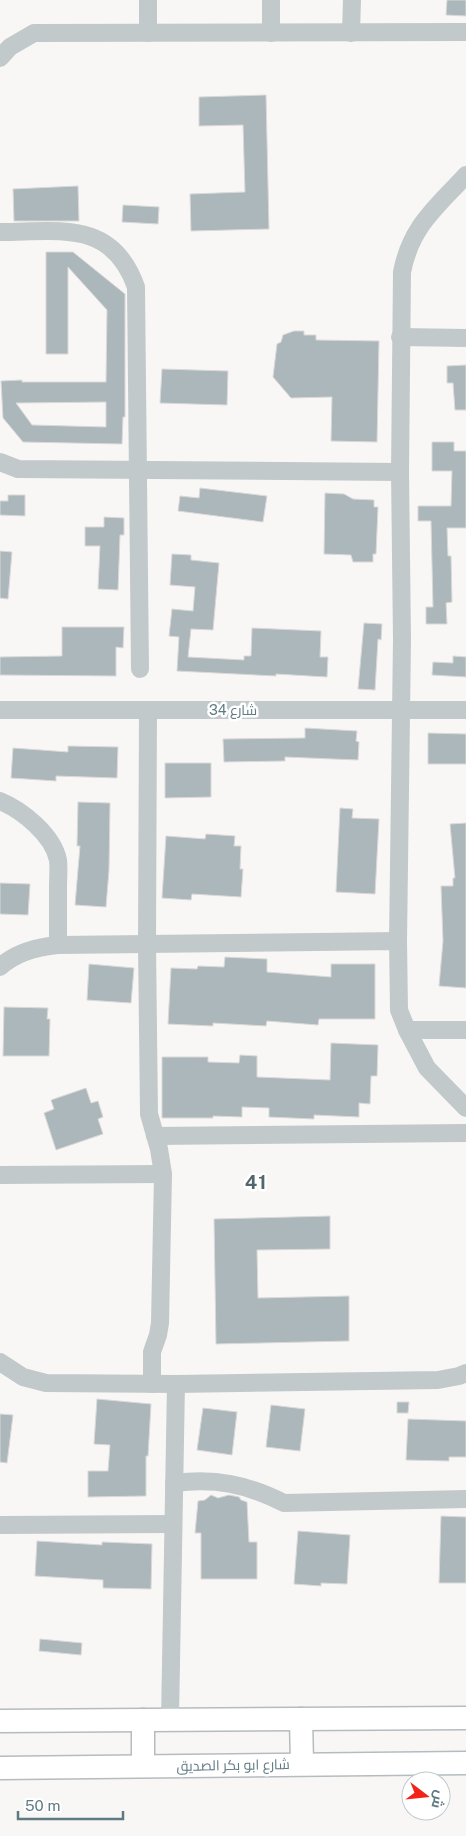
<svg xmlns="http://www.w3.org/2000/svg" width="466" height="1836" font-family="'Public Sans',Cairo,sans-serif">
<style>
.building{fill:#abb7bb;stroke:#dad9d7;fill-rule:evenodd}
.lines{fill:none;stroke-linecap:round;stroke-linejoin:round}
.major-casing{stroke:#b5bcbf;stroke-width:25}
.minor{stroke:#c2c9cb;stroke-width:18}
.major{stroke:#fff;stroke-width:22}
.labels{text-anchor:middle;stroke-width:5;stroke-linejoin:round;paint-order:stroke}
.street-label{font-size:14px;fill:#607a83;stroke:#fff}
.district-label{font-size:19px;font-weight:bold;letter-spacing:1px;fill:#53666d;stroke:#fff}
</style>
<rect width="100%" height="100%" fill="#f8f7f5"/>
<g class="building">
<polygon points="447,0 466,0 466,16 446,15"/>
<polygon points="266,95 269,229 191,231 190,194 245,192 243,125 199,126 199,97"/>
<polygon points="78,186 79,221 14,221 13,189"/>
<polygon points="123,205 159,207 158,224 122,222"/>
<path d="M 46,252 L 73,252 L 125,294 L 125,417 L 123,417 L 122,444 L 23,442 L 3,418 L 1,381 L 22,380 L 22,382 L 106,382 L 107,310 L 68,267 L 68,354 L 46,354 ZM 106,402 L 106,427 L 32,425 L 16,403 Z"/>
<polygon points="294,331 304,331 304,335 316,335 316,340 379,341 377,442 331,441 332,397 291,398 273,377 277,344 281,342 283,335"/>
<polygon points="466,365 466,410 455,410 453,383 447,383 447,366"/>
<polygon points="162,369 228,371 227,405 160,403"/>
<polygon points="432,442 454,442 454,451 466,451 466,528 447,528 448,556 451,556 452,602 446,603 447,624 426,624 426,607 433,607 431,521 418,521 418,506 451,506 452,471 432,471"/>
<polygon points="200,488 267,496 263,522 178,511 180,496 199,498"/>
<polygon points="325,493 344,494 353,499 374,500 374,507 378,507 376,554 373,554 373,562 353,562 351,555 324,554"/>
<polygon points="8,495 25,495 25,516 0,515 0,501 8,501"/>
<polygon points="104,517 124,518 124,535 120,535 118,590 98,589 100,546 85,546 85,527 104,527"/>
<polygon points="0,551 12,552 8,599 0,598"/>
<polygon points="172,554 191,555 191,560 219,563 213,630 191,629 188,657 244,660 244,656 251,656 252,628 321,631 320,657 328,657 327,677 276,674 276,676 177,671 179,637 169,636 172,609 193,611 195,587 170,585"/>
<polygon points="364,623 382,624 381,640 378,639 375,690 358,689"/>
<polygon points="62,627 124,627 123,648 116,647 116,676 0,675 0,657 62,656"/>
<polygon points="453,656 466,657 466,677 432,675 433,662 453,663"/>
<polygon points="305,728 357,731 356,741 359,742 358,760 285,757 285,761 224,762 223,739 305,738"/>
<polygon points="428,733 466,734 466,764 428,764"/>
<polygon points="68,746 118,747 117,778 56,776 56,781 11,778 13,748 68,752"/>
<polygon points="165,763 211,763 211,797 165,798"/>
<polygon points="78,802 110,803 109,870 106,907 75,905 80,846 77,846"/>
<polygon points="340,808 353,809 352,818 379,819 375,894 336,892"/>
<polygon points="466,823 466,988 439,986 443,941 441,886 453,886 453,878 455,878 450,824"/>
<polygon points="206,834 235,836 234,846 241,846 240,869 243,869 241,897 192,894 191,900 162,898 166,836 205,839"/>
<polygon points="0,883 30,884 28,915 0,914"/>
<polygon points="225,957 267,959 267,972 331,977 331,964 375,964 375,1019 319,1019 318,1025 267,1021 266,1026 213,1023 213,1026 168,1024 171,968 197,969 198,966 224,967"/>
<polygon points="89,964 134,968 131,1003 87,1000"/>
<polygon points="4,1007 48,1008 47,1019 50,1019 49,1056 3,1056"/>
<polygon points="331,1043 378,1045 377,1076 371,1076 370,1104 359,1103 359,1117 314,1115 314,1119 269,1117 269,1108 242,1107 242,1117 213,1116 213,1118 162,1118 162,1057 208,1057 208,1062 239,1063 240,1055 257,1056 257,1077 330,1080"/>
<polygon points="86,1088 91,1103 98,1101 103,1117 98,1119 103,1134 56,1150 44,1113 54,1109 51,1100"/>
<polygon points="330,1216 330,1249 257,1250 258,1298 349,1296 349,1341 216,1344 214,1219"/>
<polygon points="97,1399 151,1404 148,1456 146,1456 146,1496 88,1497 88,1471 108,1471 110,1445 94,1444"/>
<polygon points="397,1402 409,1402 408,1413 397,1413"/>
<polygon points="271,1405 305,1409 300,1451 266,1447"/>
<polygon points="203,1408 237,1412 232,1455 197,1450"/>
<polygon points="0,1414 13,1415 7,1463 0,1462"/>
<polygon points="408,1419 466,1421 466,1457 449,1457 449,1461 406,1460"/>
<polygon points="211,1495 218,1498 229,1495 239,1497 241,1500 247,1502 249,1542 257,1542 257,1579 201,1579 201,1533 195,1533 198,1501 205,1500"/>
<polygon points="441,1516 466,1517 466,1583 439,1583"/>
<polygon points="298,1531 350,1535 347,1584 321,1583 321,1586 294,1584"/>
<polygon points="37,1541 102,1545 102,1542 152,1544 151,1589 103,1588 103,1580 35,1576"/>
<polygon points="40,1639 82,1643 81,1655 39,1651"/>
</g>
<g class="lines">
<g class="major-casing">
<g id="major">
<polyline points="301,1719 302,1764"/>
<polyline points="143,1720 143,1766"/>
<polyline points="0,1721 466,1718"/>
<polyline points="0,1768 466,1763"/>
</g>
</g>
<g class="minor">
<polyline points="148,0 148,33"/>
<polyline points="271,33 271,0"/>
<polyline points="351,33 352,0"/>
<polyline points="0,58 10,47 34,33 466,32"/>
<path d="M 0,232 C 59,232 112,219 136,287 L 140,669"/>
<polyline points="400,337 466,338"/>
<polyline points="0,462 18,469 400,472"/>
<polyline points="0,710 466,710"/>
<polyline points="148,710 147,944 149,1114 159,1149 163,1174 160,1323 158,1335 152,1352 152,1384"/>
<path d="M 0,801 C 22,810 53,835 58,860 C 59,868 58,878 58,887 C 58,906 58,925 58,945"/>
<path d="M 398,941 L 402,639 L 400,472 L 402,272 C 411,226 436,208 466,175"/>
<path d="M 0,967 C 16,952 37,947 58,945 L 398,941 L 399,1010 L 407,1030 L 427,1068 L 466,1108"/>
<polyline points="407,1030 466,1030"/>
<polyline points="155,1136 466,1133"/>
<polyline points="0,1175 163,1174"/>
<polyline points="0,1362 23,1377 46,1383 176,1384 438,1380 459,1376 466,1373"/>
<path d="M 174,1483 C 216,1478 246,1484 284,1503 L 466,1499"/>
<polyline points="0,1525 173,1524"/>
<polyline points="170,1720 176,1384"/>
</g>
<use href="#major" class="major"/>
</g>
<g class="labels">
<g class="street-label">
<text x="233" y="715">شارع 34</text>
<text transform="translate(233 1765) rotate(-1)" y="5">شارع ابو بكر الصديق</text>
</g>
<g class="district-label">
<text x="256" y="1189">41</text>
</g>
</g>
<g transform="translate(426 1796) rotate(106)"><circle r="24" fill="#ffffff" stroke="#bfcacd"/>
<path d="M0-4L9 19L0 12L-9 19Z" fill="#f42319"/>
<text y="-8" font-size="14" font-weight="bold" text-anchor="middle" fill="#607a83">ش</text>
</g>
<path d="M18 1811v8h105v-8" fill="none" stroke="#607a83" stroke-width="2.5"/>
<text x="25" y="1811" font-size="15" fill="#607a83" stroke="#ffffff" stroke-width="4" paint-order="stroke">50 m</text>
</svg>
